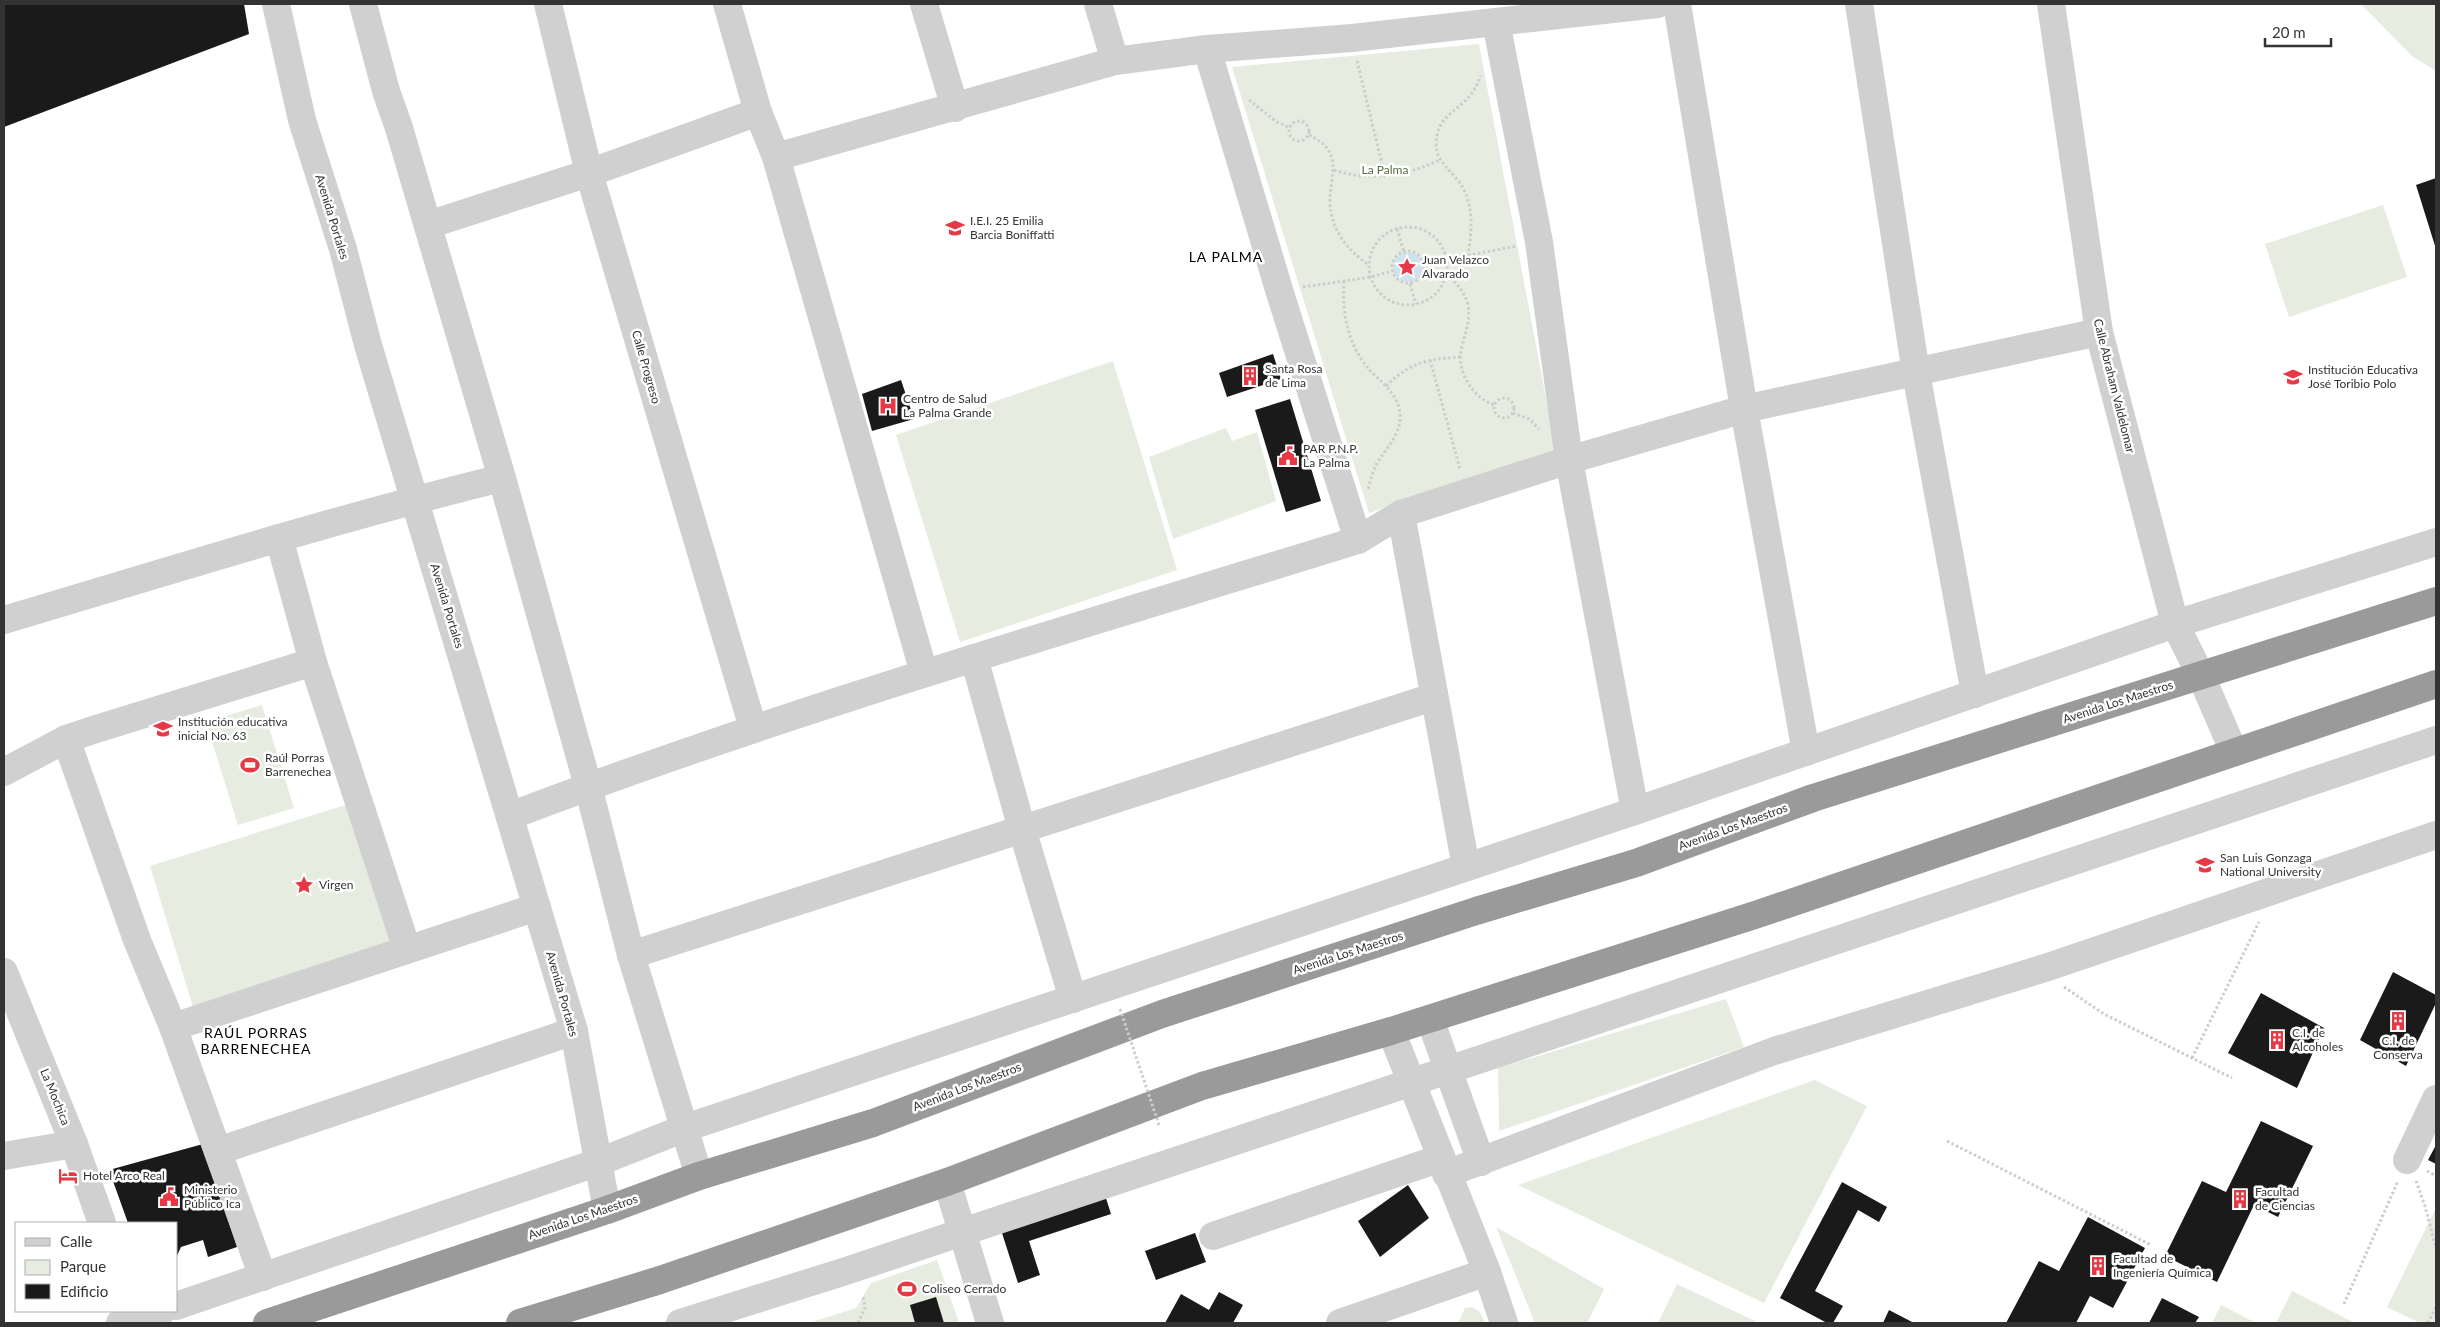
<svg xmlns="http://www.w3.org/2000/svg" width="2440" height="1327" font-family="Lato,sans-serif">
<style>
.green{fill:#e6ecdf}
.water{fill:#cfe2ee}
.building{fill:#1a1a1a}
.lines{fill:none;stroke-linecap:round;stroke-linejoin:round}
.path{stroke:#cdcdcd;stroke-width:3;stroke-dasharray:2.5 2.5;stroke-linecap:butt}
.minor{stroke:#d0d0d0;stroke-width:28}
.highway{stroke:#9a9a9a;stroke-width:28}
.path-bridge{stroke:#cdcdcd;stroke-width:3;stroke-dasharray:2.5 2.5;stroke-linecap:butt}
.labels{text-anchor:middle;stroke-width:5;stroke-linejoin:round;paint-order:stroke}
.park-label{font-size:12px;fill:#56703f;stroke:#fff}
.street-label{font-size:12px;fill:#333;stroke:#fff}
.poi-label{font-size:12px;fill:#333;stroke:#fff;text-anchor:start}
.neighbourhood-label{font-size:14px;letter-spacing:1px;fill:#000;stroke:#fff}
</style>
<rect width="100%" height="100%" fill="#fff"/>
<g class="green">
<polygon points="2361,4 2436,4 2436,71 2412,56"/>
<polygon points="1479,44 1556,451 1369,513 1232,67"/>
<polygon points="2383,205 2407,277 2289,317 2265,244"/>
<polygon points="1113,361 1177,570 960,642 896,435"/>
<polygon points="1226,428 1232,441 1257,432 1276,501 1173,539 1149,457"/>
<polygon points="262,705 294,808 238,825 206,722"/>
<polygon points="352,803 395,944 193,1007 150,866"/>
<polygon points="1726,999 1744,1047 1499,1131 1498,1068"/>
<polygon points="1815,1080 1867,1106 1764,1303 1518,1185"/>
<polygon points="2436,1208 2436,1323 2420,1323 2387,1307"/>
<polygon points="1496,1227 1604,1289 1587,1323 1535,1323"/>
<polygon points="937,1260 959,1323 809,1323 856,1308 871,1283"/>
<polygon points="1677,1284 1759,1323 1658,1323"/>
<polygon points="2292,1291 2355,1323 2276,1323"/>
<polygon points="2221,1305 2256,1323 2212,1323"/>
<polygon points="1472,1307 1480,1312 1485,1323 1458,1323 1465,1308"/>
</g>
<circle class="water" cx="1408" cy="267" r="15"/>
<g class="building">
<polygon points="4,4 244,4 249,34 4,127"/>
<polygon points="2436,178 2436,249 2416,185"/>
<polygon points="1273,354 1281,379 1227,397 1219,373"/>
<polygon points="901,380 914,419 872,431 862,394"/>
<polygon points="1290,399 1321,501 1286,512 1255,410"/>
<polygon points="2393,972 2436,995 2436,1003 2406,1066 2360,1040"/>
<polygon points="2261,993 2324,1028 2297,1088 2228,1053"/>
<polygon points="2261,1121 2313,1146 2278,1217 2254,1205 2217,1282 2165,1256 2202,1181 2226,1192"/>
<polygon points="203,1144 237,1247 208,1257 203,1240 181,1247 176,1258 176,1223 128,1223 109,1170"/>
<polygon points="2436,1145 2436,1164 2428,1160"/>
<polygon points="1842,1182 1887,1207 1879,1222 1858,1210 1815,1291 1843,1306 1833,1323 1827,1323 1780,1298"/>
<polygon points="1408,1185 1429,1218 1380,1257 1358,1221"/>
<polygon points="1105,1195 1111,1214 1029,1241 1040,1275 1018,1283 1001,1230"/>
<polygon points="2088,1217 2145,1248 2113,1308 2090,1296 2076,1323 2006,1323 2039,1261 2059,1271"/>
<polygon points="1195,1233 1206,1262 1156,1280 1145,1251"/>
<polygon points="1219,1292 1243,1305 1233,1323 1165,1323 1181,1294 1209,1310"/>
<polygon points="936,1297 944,1323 915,1323 910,1305"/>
<polygon points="2162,1298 2199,1317 2195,1323 2149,1323"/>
<polygon points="1889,1310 1914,1323 1883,1323"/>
</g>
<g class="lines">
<g class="path">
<polyline points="1357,61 1385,176"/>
<polyline points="1249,100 1277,122 1290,128"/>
<circle cx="1299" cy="131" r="10"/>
<path d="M 1309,135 C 1346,153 1329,174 1330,205 C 1332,231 1348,251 1369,265"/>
<path d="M 1334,170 C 1371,182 1405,176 1440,160"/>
<circle cx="1408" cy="266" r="39"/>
<polyline points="1397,229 1404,252"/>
<circle cx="1408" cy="267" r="16"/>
<path d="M 1468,256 C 1471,235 1474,212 1465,192 C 1455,169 1429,163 1438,132 C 1442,116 1457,110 1467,99 C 1474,92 1477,84 1481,76"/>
<polyline points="1424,264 1517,246"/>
<path d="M 1447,274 C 1456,283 1465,292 1468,305 C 1471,322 1464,335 1461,351 C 1457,373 1474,399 1495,405"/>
<path d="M 1344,281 C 1342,312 1347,342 1367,367 C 1379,381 1398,393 1400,413 C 1402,432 1388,446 1379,460 C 1373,469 1371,479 1368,489"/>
<polyline points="1410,284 1416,304"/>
<polyline points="1303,287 1371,277 1392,271"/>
<polyline points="1430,360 1460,469"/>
<path d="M 1386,386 C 1411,362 1427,359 1461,357"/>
<circle cx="1504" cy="408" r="10"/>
<polyline points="1513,413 1529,419 1539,429"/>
<polyline points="2064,987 2104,1014 2232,1078"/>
<polyline points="2192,1058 2259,922"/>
<polyline points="1947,1141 2151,1245"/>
<polyline points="2427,1171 2436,1176"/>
<polyline points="2416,1181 2425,1206 2436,1248"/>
<polyline points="2344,1304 2398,1181"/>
<polyline points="858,1323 865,1308 863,1296"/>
<polyline points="2428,1323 2436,1307"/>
</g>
<g class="minor">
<polyline points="276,4 302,120 343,249 368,345 574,1031 607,1210"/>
<polyline points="363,4 386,91 399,128 502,478 588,786 631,955 699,1176"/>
<polyline points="548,4 589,173 753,728"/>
<polyline points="727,4 758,112 776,157 924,673"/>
<polyline points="924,4 955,108"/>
<polyline points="1098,4 1115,61"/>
<polyline points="1677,4 1744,409 1806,752"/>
<polyline points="1859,4 1916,373 1975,694"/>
<polyline points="2051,4 2099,332 2175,624 2201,676 2234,752"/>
<polyline points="1496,22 1539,242 1569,460 1635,811"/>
<polyline points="1207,49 1280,293 1358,540"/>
<polyline points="776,157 1115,61 1207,49 1352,38 1658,4"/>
<polyline points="428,225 589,173 758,112"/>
<polyline points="1401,514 1466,867"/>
<polyline points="279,538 313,662 407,949"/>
<path d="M 4,620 C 169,571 334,519 502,478"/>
<polyline points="974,658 1022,829 1073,999"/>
<polyline points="66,739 137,940 173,1027 263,1277"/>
<polyline points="4,772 66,739 93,730 313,662"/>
<path d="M 510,816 C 788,710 1074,628 1358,540 L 1401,514 L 1569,460 L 1744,409 L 2099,332"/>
<polyline points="631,955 1433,697"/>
<polyline points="4,972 74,1144 102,1223"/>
<polyline points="1430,1019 1481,1162"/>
<polyline points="173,1027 537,907"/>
<polyline points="1391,1031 1487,1272 1504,1323"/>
<polyline points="218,1151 574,1031"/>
<polyline points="4,1156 74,1144"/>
<polyline points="2407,1160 2436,1099"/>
<polyline points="1446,1174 1774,1051 2048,967 2436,835"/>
<polyline points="947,1182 990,1323"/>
<polyline points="1213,1236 1441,1158"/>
<polyline points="176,1306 599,1162 685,1128 1635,811 2175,624 2436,542"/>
<polyline points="120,1323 162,1311"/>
<polyline points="680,1323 843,1272 2436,740"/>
<polyline points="1340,1323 1487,1272"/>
</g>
<g class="highway">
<polyline points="267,1323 607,1210 699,1176 873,1123 1162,1014 1476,911 1636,863 1813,798 2436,601"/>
<polyline points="520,1323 660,1280 947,1182 1202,1086 1391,1031 1755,915 2436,684"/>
</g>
<polyline class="path-bridge" points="1120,1009 1159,1125"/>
</g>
<defs>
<g id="school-bare" transform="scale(1.5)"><path d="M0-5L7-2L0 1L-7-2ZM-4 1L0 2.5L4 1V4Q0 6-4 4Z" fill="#e63946" stroke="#fff" stroke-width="2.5" paint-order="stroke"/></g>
<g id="sight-bare" transform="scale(1.5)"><path d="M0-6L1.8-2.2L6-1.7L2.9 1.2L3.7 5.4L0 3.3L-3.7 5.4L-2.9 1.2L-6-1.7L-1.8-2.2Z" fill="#e63946" stroke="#fff" stroke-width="2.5" paint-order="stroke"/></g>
<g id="building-bare" transform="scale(1.5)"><path d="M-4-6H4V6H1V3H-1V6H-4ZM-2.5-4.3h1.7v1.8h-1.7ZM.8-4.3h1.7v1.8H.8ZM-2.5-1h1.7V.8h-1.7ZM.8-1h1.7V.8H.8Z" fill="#e63946" stroke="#fff" stroke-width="2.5" paint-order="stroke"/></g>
<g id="hospital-bare" transform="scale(1.5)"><path d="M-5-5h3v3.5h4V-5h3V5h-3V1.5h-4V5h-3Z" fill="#e63946" stroke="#fff" stroke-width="2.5" paint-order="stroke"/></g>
<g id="civic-bare" transform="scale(1.5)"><path d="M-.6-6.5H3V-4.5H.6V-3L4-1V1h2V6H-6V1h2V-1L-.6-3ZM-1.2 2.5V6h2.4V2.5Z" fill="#e63946" stroke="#fff" stroke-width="2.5" paint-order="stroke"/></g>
<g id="stadium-bare" transform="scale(1.5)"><path d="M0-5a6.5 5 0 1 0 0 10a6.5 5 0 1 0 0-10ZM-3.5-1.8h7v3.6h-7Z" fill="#e63946" stroke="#fff" stroke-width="2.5" paint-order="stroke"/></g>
<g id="university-bare" transform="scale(1.5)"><path d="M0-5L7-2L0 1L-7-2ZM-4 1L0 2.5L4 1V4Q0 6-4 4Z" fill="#e63946" stroke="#fff" stroke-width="2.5" paint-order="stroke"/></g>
<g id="hotel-bare" transform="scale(1.5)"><path d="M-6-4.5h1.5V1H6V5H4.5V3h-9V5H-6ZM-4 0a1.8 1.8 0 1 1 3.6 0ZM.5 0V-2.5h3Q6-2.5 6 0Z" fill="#e63946" stroke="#fff" stroke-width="2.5" paint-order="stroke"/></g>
</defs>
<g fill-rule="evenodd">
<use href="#school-bare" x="955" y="228"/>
<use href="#sight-bare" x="1407" y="267"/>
<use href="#building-bare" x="1250" y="376"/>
<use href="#school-bare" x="2293" y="377"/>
<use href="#hospital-bare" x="888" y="406"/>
<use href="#civic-bare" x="1288" y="456"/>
<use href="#school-bare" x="163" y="729"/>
<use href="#stadium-bare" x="250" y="765"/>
<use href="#university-bare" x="2205" y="865"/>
<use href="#sight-bare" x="304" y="885"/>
<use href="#building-bare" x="2398" y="1021"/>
<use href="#building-bare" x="2277" y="1040"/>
<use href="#hotel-bare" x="68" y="1176"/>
<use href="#civic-bare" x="169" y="1197"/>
<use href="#building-bare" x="2240" y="1199"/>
<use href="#building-bare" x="2098" y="1266"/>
<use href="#stadium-bare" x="907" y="1289"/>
</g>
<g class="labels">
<g class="park-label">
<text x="1385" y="174">La Palma</text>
</g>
<g class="street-label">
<text transform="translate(332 217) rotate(73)" y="4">Avenida Portales</text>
<text transform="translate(646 367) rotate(74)" y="4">Calle Progreso</text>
<text transform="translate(2114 386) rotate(76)" y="4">Calle Abraham Valdelomar</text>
<text transform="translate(447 606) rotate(73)" y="4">Avenida Portales</text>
<text transform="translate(2118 702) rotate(-18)" y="4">Avenida Los Maestros</text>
<text transform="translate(1733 827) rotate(-20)" y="4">Avenida Los Maestros</text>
<text transform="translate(1348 953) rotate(-18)" y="4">Avenida Los Maestros</text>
<text transform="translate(562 994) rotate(74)" y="4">Avenida Portales</text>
<text transform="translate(967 1087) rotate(-21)" y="4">Avenida Los Maestros</text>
<text transform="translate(55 1097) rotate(68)" y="4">La Mochica</text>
<text transform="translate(583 1217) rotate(-19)" y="4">Avenida Los Maestros</text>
</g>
<g class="poi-label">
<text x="970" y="225">I.E.I. 25 Emilia<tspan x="970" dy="14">Barcia Boniffatti</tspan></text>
<text x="1422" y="264">Juan Velazco<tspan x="1422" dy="14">Alvarado</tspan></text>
<text x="1265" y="373">Santa Rosa<tspan x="1265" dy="14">de Lima</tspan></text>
<text x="2308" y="374">Institución Educativa<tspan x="2308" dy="14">José Toribio Polo</tspan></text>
<text x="903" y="403">Centro de Salud<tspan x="903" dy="14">La Palma Grande</tspan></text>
<text x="1303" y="453">PAR P.N.P.<tspan x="1303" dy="14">La Palma</tspan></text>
<text x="178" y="726">Institución educativa<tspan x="178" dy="14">inicial No. 63</tspan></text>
<text x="265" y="762">Raúl Porras<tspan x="265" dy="14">Barrenechea</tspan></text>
<text x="2220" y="862">San Luis Gonzaga<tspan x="2220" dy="14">National University</tspan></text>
<text x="319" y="889">Virgen</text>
<text x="2292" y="1037">C.I. de<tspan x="2292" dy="14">Alcoholes</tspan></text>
<text x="2398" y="1045" text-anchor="middle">C.I. de<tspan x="2398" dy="14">Conserva</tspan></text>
<text x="83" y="1180">Hotel Arco Real</text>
<text x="184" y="1194">Ministerio<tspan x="184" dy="14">Público Ica</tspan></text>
<text x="2255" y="1196">Facultad<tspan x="2255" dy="14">de Ciencias</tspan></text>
<text x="2113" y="1263">Facultad de<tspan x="2113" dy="14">Ingeniería Química</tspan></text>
<text x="922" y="1293">Coliseo Cerrado</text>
</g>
<g class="neighbourhood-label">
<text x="1226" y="262">LA PALMA</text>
<text x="256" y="1038">RAÚL PORRAS<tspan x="256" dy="16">BARRENECHEA</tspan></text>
</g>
</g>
<rect width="2440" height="1327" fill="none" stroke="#333333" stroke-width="10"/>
<rect x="15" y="1222" width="162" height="90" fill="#ffffff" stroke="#adadad"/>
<rect x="25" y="1238" width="25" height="8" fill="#d0d0d0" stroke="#adadad"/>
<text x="60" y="1247" font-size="15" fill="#333333">Calle</text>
<rect x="25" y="1260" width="25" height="15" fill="#e6ecdf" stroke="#adadad"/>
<text x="60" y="1272" font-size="15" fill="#333333">Parque</text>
<rect x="25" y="1284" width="25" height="15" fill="#1a1a1a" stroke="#adadad"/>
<text x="60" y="1297" font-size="15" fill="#333333">Edificio</text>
<path d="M2265 38v8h66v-8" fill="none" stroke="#333333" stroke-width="2.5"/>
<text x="2272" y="38" font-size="15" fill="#333333" stroke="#ffffff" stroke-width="4" paint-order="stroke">20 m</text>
</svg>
